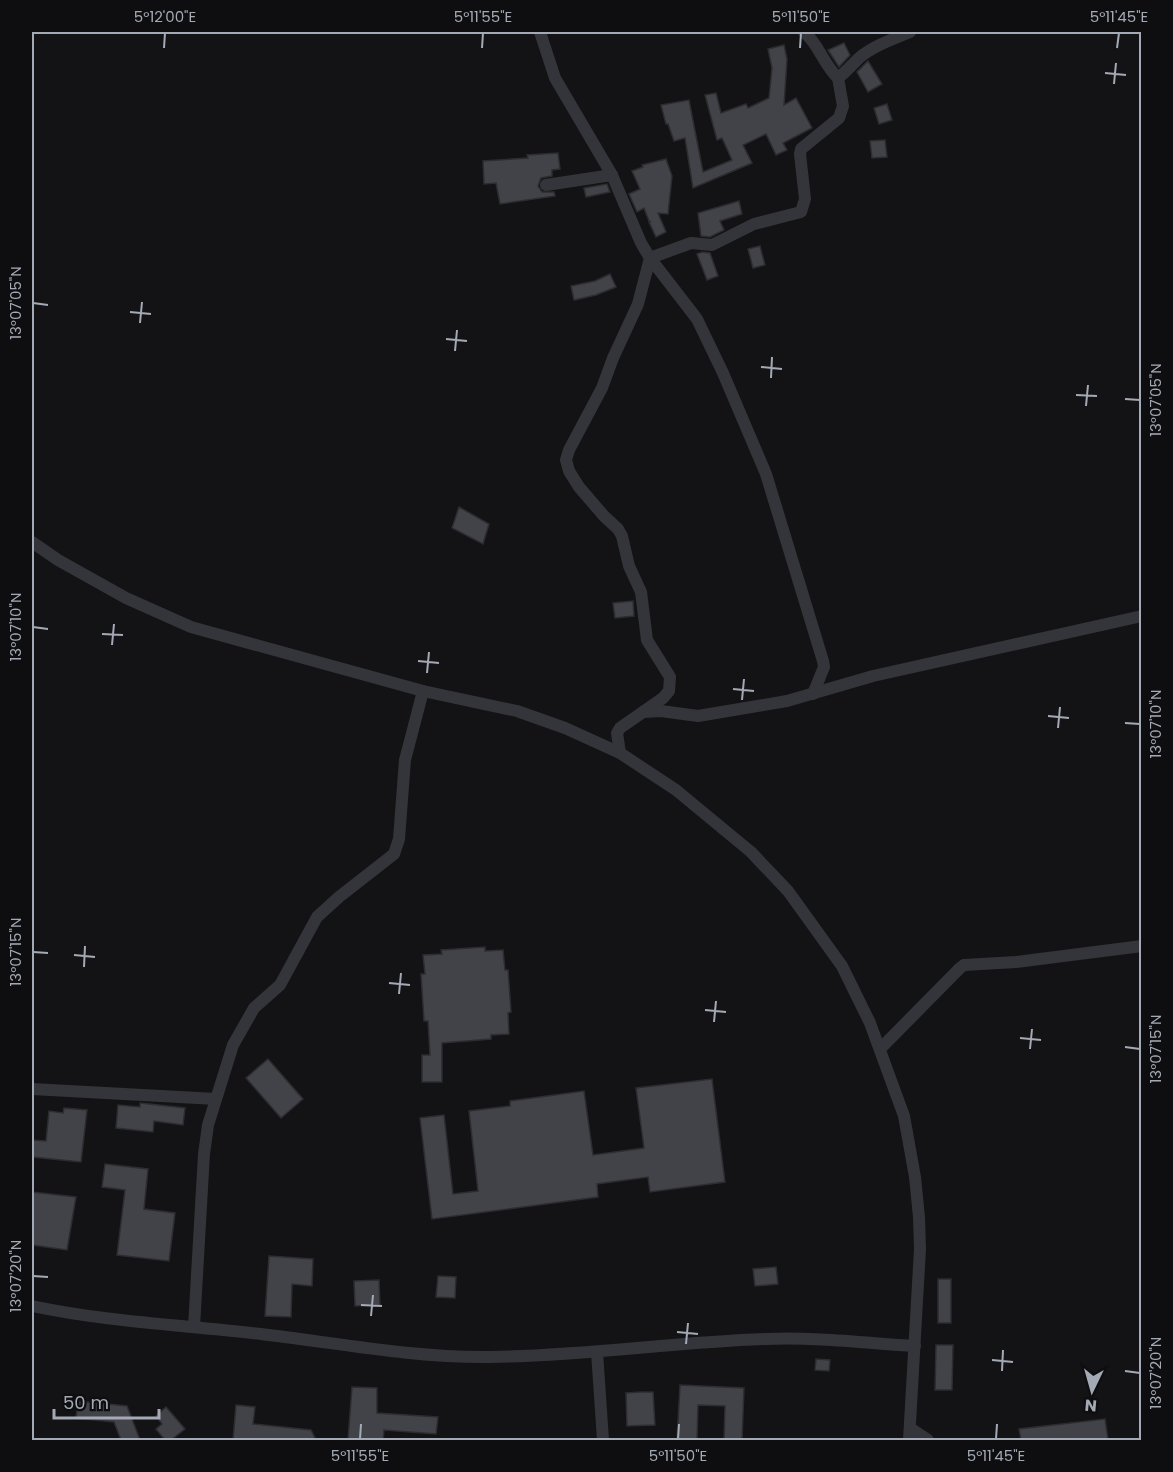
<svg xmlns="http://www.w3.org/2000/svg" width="1173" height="1472" font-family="Poppins,sans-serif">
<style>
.building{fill:#424348;stroke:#2d2d31;stroke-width:1.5}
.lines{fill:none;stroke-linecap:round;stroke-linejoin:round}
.minor{stroke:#34353a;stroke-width:12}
.ticks{fill:none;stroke:#a4aab5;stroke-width:2}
.neatline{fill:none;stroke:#a4aab5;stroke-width:2}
.ticks-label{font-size:15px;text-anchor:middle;fill:#a4aab5}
</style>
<rect width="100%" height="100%" fill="#131315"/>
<g class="building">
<polygon points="844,43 850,55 839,67 828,50"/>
<polygon points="784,45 787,59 784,105 796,98 812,128 783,143 787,150 776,155 766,134 743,145 752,163 693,188 685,138 674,141 668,124 666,124 661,105 689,100 703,172 732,160 722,138 717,140 705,95 716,93 721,113 746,104 748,108 769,98 772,68 768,49"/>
<polygon points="868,61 882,84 868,92 857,72"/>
<polygon points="887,104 892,120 879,124 874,108"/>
<polygon points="885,140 887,157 872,158 870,141"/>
<polygon points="558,153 560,169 552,170 552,176 541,178 538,186 542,192 554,192 555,196 500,204 496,183 484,184 483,161 528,158 527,155"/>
<polygon points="666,159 672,176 668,214 658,213 666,232 656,237 649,222 651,222 649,221 644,208 637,212 629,194 640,189 632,171 643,167 642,165"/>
<polygon points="607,184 610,192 586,197 584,188"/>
<polygon points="739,201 742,214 720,221 724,230 710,237 701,236 698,213"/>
<polygon points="760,246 765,265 753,268 748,249"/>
<polygon points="702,252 710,253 718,276 707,280 697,254"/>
<polygon points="610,274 616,287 596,295 574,300 571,286 595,281"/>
<polygon points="459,507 489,524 483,544 452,528"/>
<polygon points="633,601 634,616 615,618 613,603"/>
<polygon points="485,947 485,951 503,950 505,970 508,970 511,1012 508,1013 509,1034 491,1035 491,1039 442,1043 442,1082 422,1082 422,1055 430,1055 428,1021 424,1021 421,974 425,974 423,955 442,954 441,950"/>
<polygon points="268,1059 303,1099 281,1118 246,1078"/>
<polygon points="712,1079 725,1182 650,1192 648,1177 597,1184 598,1197 432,1219 420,1118 444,1115 453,1194 478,1191 469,1111 510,1106 510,1101 584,1091 593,1155 644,1148 636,1088"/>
<polygon points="140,1103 185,1108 183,1125 154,1121 153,1132 116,1128 118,1105 140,1107"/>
<polygon points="64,1108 87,1110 81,1162 32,1157 32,1140 46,1141 49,1111 63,1113"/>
<polygon points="105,1164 148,1169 144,1209 175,1213 169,1261 117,1255 125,1190 102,1187"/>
<polygon points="32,1192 76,1197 67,1250 32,1245"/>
<polygon points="269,1256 313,1259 312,1286 292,1284 291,1317 265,1316"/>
<polygon points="776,1267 778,1284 755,1286 753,1269"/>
<polygon points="438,1276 456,1277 455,1298 436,1297"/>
<rect x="938" y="1279" width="13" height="44"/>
<polygon points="379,1280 380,1305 355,1306 354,1281"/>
<polygon points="936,1345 953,1345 952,1390 935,1390"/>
<polygon points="816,1359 830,1360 829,1371 815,1370"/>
<polygon points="680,1385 744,1388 742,1440 724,1440 725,1406 698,1405 697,1440 677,1440"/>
<polygon points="352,1387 377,1388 377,1413 438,1417 436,1434 384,1430 383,1440 348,1440"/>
<polygon points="641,1392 653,1392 655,1425 627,1426 626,1393"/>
<polygon points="78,1401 127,1406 140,1440 121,1440 114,1422 76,1418"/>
<polygon points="236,1405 255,1407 253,1424 311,1430 316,1440 233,1440"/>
<polygon points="166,1407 185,1429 171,1440 165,1440 156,1429 162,1424 156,1416"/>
<polygon points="1105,1419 1108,1440 1021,1440 1019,1429"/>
</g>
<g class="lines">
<g class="minor">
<polyline points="540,32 555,78 612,175 641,243 650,258 697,319 723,373 766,474 823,661 824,667 813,694"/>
<path d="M 804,32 C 819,44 823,64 838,78"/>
<polyline points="546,185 612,175"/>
<polyline points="32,542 58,560 126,598 191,627 423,691 517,711 565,728 620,753 676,790 751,852 788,891 842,966 870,1023 904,1116 915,1177 919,1217 920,1249 909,1440"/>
<path d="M 643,712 L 663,698 L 669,691 L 670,677 L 647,640 L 641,592 L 629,566 L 622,536 L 618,529 L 604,516 L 579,487 L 569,471 L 566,460 L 569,450 L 602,388 L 613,358 L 638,304 L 650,258 L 691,243 L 712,245 L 754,224 L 801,212 L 805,199 L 800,154 L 801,149 L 839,118 L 843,106 L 838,78 C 846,72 852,65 859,58 C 873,46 893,39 910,32"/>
<polyline points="620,753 617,733 620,728 643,712 661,711 698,716 787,701 873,676 1142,616"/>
<polyline points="880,1049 960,968 964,965 1016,962 1142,946"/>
<polyline points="32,1089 216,1099"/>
<path d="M 32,1306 C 107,1322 184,1325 261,1334 C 337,1343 414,1358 490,1357 C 583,1356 674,1342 766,1339 C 816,1337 866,1343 915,1346"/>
<polyline points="194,1327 204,1154 208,1125 233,1045 254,1008 280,985 317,917 339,897 394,854 399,839 405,760 423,691"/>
<polyline points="597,1352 603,1440"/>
<polyline points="910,1428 928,1440"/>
</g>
</g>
<path class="ticks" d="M 164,48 L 165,33M 482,48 L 483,33M 800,48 L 801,33M 1117,48 L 1119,33M 1105,73 L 1126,75M 1114,84 L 1116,63M 33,303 L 48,305M 130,312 L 151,314M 140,323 L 142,302M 446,339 L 467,341M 455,351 L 457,330M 761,367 L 782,369M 771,378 L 772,357M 1076,395 L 1097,396M 1125,399 L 1140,400M 1086,406 L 1088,385M 33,627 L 48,629M 102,634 L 123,635M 112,645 L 114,624M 418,661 L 439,663M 427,673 L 429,652M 733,689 L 754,691M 742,700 L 744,679M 1048,716 L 1069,718M 1125,723 L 1140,724M 1058,728 L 1060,707M 33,952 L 48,953M 74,955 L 95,957M 84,967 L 85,946M 389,983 L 410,985M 399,994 L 401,973M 705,1010 L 726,1012M 714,1022 L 716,1001M 1020,1038 L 1041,1040M 1125,1047 L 1140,1049M 1030,1049 L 1032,1029M 33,1276 L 48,1277M 361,1305 L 382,1306M 371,1316 L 373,1295M 677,1332 L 698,1334M 686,1344 L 688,1323M 992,1360 L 1013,1362M 1002,1371 L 1003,1350M 1125,1371 L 1140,1373M 360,1439 L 361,1424M 678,1439 L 679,1424M 996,1439 L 997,1424"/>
<rect width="1173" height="1472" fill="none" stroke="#0e0e10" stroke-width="66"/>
<g transform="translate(1092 1391) rotate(185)" stroke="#0e0e10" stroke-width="4.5" paint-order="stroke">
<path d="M0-4.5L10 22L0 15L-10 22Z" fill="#a4aab5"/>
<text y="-9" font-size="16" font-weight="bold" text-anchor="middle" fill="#a4aab5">N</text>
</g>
<path d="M54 1409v9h105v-9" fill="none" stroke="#a4aab5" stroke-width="3"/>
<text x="63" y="1409" font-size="18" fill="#a4aab5" stroke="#0e0e10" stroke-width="4.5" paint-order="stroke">50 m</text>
<rect x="33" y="33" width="1107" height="1406" class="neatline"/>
<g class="ticks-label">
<text x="165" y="22">5°12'00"E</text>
<text x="483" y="22">5°11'55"E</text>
<text x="801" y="22">5°11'50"E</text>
<text x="1119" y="22">5°11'45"E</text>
<text transform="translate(16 303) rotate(-90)" y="5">13°07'05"N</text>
<text transform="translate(1156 400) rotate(-90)" y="5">13°07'05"N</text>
<text transform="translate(16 627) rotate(-90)" y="5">13°07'10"N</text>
<text transform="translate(1156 724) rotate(-90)" y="5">13°07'10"N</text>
<text transform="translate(16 952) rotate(-90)" y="5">13°07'15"N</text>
<text transform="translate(1156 1049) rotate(-90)" y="5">13°07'15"N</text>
<text transform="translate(16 1276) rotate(-90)" y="5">13°07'20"N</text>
<text transform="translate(1156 1373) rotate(-90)" y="5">13°07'20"N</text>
<text x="360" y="1461">5°11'55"E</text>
<text x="678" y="1461">5°11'50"E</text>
<text x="996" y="1461">5°11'45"E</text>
</g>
</svg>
